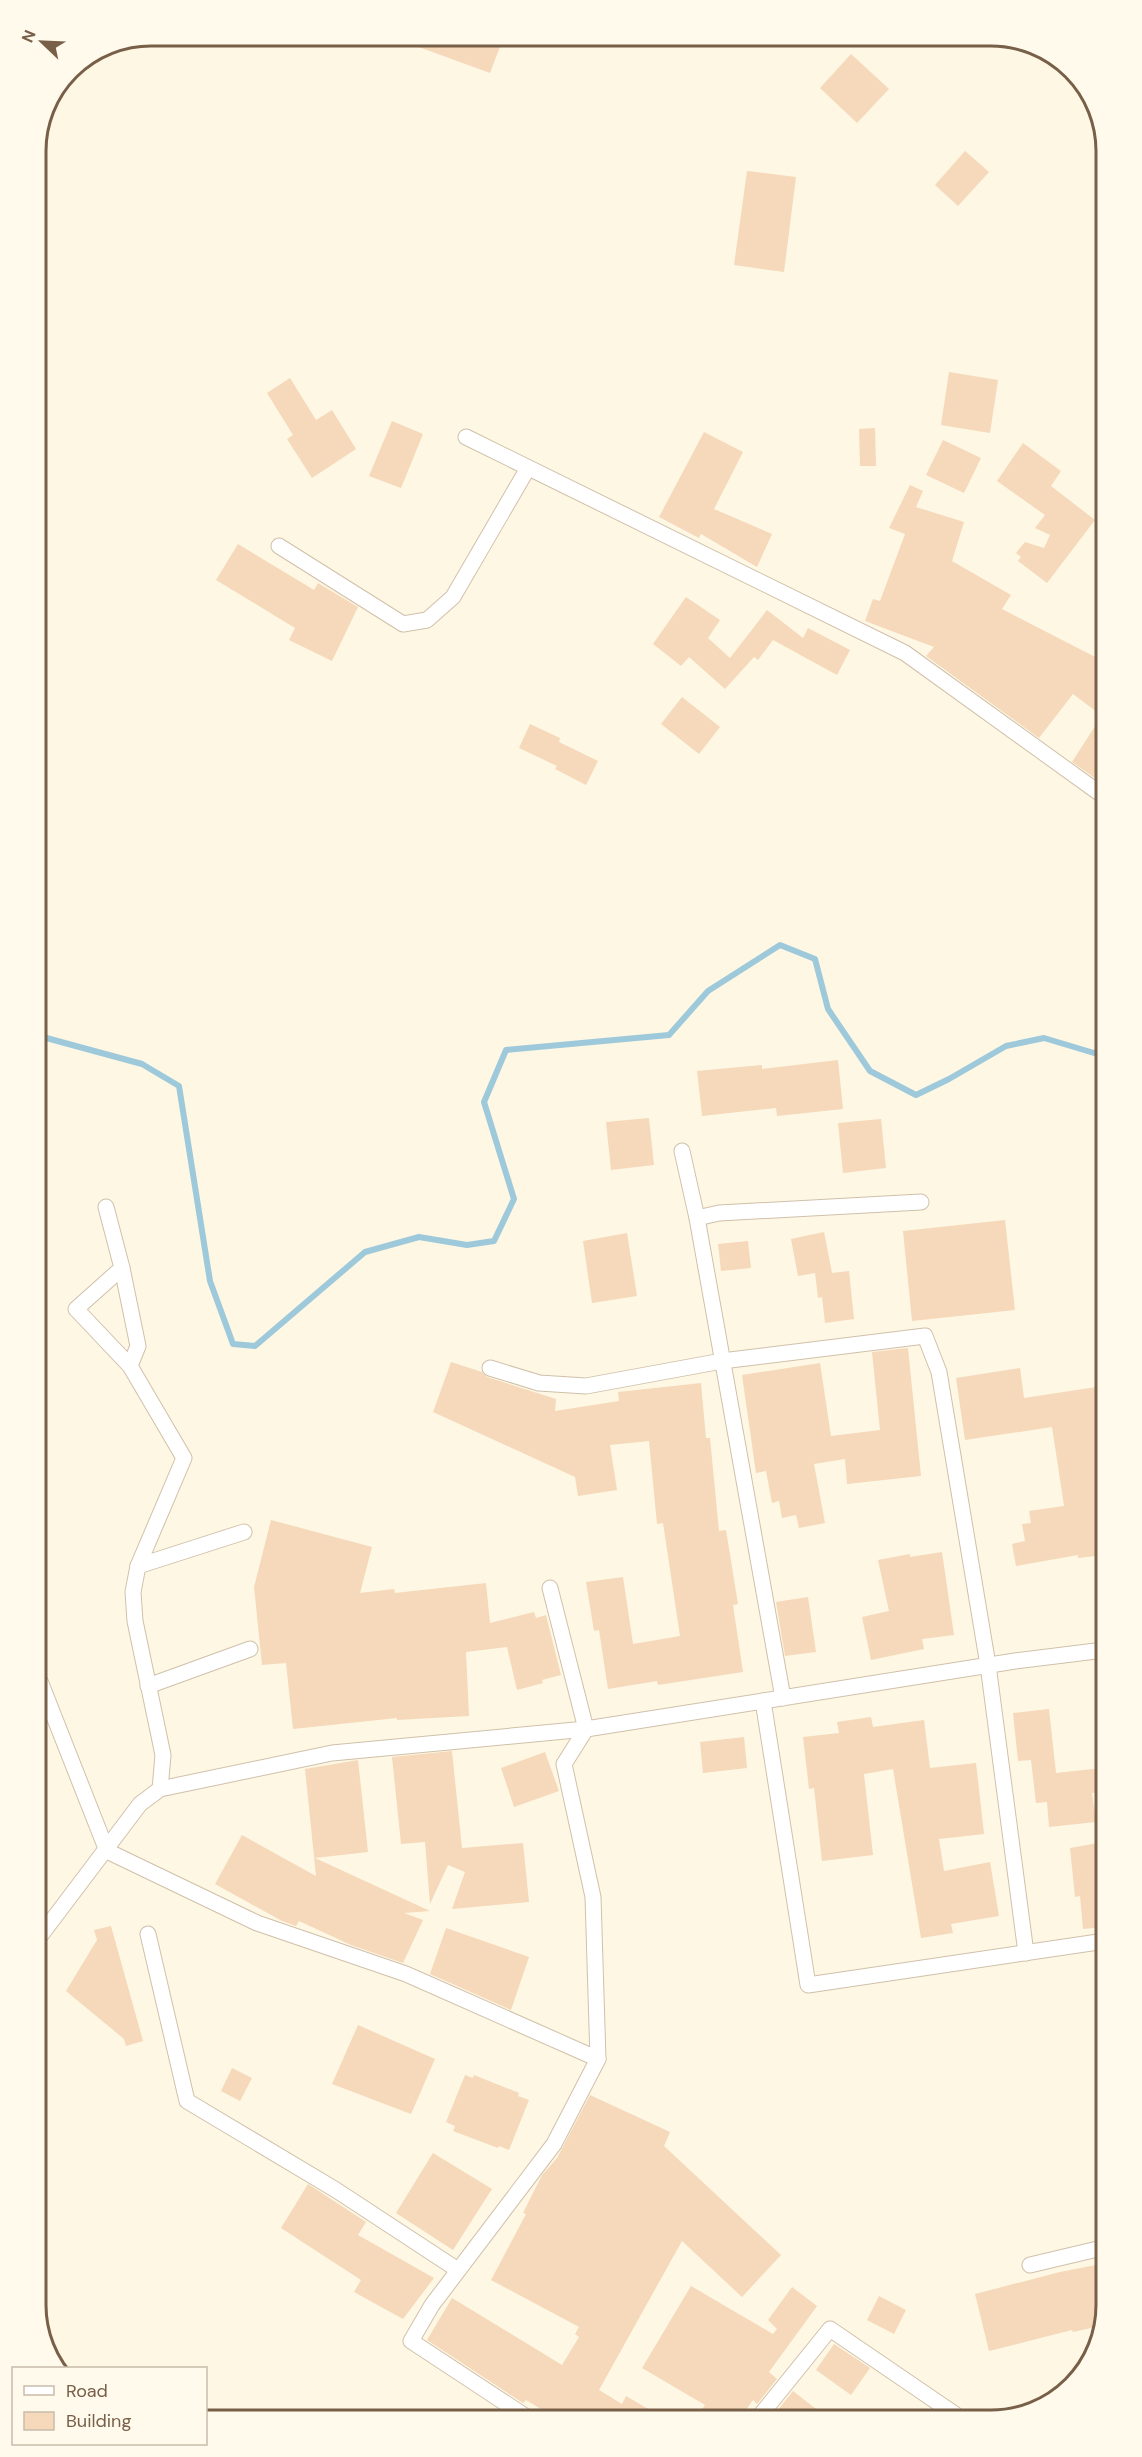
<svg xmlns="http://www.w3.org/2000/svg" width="1142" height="2457" font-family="'DM Sans',sans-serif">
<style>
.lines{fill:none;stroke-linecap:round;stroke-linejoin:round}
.stream{stroke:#9dc9db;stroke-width:6}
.building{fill:#f5d9ba}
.street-casing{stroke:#d0c0aa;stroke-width:17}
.street{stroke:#fff;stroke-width:15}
.rim{fill:none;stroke:#785f48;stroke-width:3}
</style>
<rect width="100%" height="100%" fill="#fef7e4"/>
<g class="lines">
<polyline class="stream" points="39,1036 142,1064 179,1086 210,1281 233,1344 255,1346 365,1252 419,1237 467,1245 494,1241 514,1199 484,1102 506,1050 669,1035 708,991 780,945 815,959 828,1009 870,1071 916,1095 949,1079 1006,1046 1044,1038 1094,1053 1102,1051"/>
</g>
<g class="building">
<polygon points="394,36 478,36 501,44 490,73 394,38"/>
<polygon points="851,54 889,89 857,123 820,88"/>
<polygon points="965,151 989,172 958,206 935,185"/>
<polygon points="747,171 796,177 784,272 734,265"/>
<polygon points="949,372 998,380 990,433 941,425"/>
<polygon points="290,378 316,420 332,410 356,449 312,478 287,439 293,435 267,393"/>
<polygon points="392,421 423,434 401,488 369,476"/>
<polygon points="875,428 876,466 860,466 859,429"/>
<polygon points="704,432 743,452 714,509 772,534 757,567 701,534 699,538 659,517"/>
<polygon points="943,440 981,458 964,493 926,475"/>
<polygon points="1023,443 1061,471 1051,486 1095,520 1047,583 1018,561 1021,557 1016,553 1025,542 1044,548 1050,535 1035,528 1045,515 997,481"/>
<polygon points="910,485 923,491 916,507 964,522 952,561 1011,595 1002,609 1101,660 1101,715 1073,694 1039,738 926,656 934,647 865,621 873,599 880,601 905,534 889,528"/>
<polygon points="238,544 314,590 318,583 358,607 332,661 289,640 295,628 216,580"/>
<polygon points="686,597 720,620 708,638 730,658 767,610 803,638 808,628 850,650 837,675 773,640 758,660 754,657 725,689 689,657 681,666 653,644"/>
<polygon points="682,697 720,727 699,754 661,724"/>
<polygon points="1101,717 1102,743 1102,783 1072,762"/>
<polygon points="530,724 560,738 559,742 598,761 586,785 555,769 557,766 519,748"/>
<polygon points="838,1060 843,1109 777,1116 776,1108 702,1116 697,1071 762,1065 762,1069"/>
<polygon points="649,1118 654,1165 611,1170 606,1122"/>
<polygon points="881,1119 886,1168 843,1173 838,1123"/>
<polygon points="1005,1220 1015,1310 912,1321 903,1231"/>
<polygon points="824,1232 832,1273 849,1271 854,1319 825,1323 822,1297 818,1298 815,1273 798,1276 791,1239"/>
<polygon points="627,1233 637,1296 592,1303 583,1241"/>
<polygon points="748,1241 751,1268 721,1271 718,1244"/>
<polygon points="908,1348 921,1476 847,1484 845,1459 814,1464 825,1523 799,1528 796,1515 782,1518 779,1501 772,1503 766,1471 756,1473 742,1375 820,1363 831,1436 880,1430 872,1352"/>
<polygon points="451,1362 482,1372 487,1377 556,1399 555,1411 619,1401 618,1392 701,1383 706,1438 710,1438 719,1531 726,1530 738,1604 733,1605 743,1672 658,1685 657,1681 608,1689 599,1630 594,1631 586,1582 623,1577 633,1644 680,1636 663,1523 657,1524 649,1441 610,1445 617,1490 578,1496 575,1477 433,1412"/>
<polygon points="1020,1368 1024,1398 1103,1386 1104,1555 1078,1558 1078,1555 1016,1566 1012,1544 1025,1541 1022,1524 1031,1523 1029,1511 1064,1506 1052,1427 965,1440 956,1378"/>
<polygon points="271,1520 372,1547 360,1593 394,1589 395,1593 486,1583 490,1623 534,1612 536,1618 546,1615 561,1675 542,1680 543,1683 517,1690 507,1647 466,1652 469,1716 397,1720 397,1718 293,1729 286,1663 262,1665 254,1587"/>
<polygon points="942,1552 954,1635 922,1639 924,1649 871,1660 862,1617 889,1611 878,1560 910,1554 910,1557"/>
<polygon points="808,1597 816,1652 785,1656 776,1602"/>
<polygon points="1049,1709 1056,1773 1102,1768 1105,1791 1092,1793 1096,1822 1049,1827 1047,1802 1036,1803 1031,1760 1018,1761 1013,1713"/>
<polygon points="871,1717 873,1727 924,1720 930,1768 976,1763 984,1834 939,1839 944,1871 990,1862 999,1916 951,1924 953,1933 921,1938 893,1769 864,1774 873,1855 822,1861 814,1788 809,1789 803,1737 839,1733 837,1722"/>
<polygon points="744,1737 747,1768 703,1773 700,1742"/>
<polygon points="452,1751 462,1848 523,1843 529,1902 452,1909 465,1872 448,1865 430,1904 425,1842 401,1844 392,1757"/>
<polygon points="545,1752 559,1791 514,1807 501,1768"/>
<polygon points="358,1760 368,1852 315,1858 430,1911 404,1913 423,1920 403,1963 351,1945 299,1921 296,1926 282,1921 215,1884 242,1835 316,1876 305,1769"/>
<polygon points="1098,1843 1099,1851 1105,1851 1105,1927 1083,1929 1080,1896 1075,1897 1070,1848"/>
<polygon points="111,1926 143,2041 126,2046 124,2039 66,1991 97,1940 94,1930"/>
<polygon points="446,1928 529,1957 511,2010 430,1974"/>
<polygon points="358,2025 435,2059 411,2114 332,2084"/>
<polygon points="232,2068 252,2078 240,2101 221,2091"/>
<polygon points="465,2075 473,2078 474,2075 519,2093 518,2096 529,2100 509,2150 499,2146 498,2148 453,2131 455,2126 446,2122"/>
<polygon points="590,2095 670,2132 664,2146 781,2255 742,2297 682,2241 599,2390 622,2404 626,2396 662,2417 556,2418 526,2400 523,2403 427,2340 452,2298 562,2365 579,2337 575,2334 579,2327 491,2280 526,2214 523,2213 542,2175 557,2158"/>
<polygon points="433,2153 492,2189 453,2250 396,2213"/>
<polygon points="308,2184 366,2222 358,2235 434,2278 403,2319 354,2292 361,2280 281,2228"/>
<polygon points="1106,2263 1106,2306 1100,2326 1073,2332 1072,2330 989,2351 975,2294 1060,2272"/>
<polygon points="691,2286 773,2334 777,2329 768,2320 792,2287 817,2306 769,2372 777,2379 757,2404 753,2400 741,2417 696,2417 705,2405 642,2368"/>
<polygon points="879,2296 906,2310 894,2334 867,2320"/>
<polygon points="834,2344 870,2368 851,2395 816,2370"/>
<polygon points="793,2391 825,2416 773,2416"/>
</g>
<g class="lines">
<g class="street-casing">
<g id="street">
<polyline points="466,437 905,653 1102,795"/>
<polyline points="279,546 403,624 427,620 453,597 528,468"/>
<polyline points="682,1151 697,1218 783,1698"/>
<polyline points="106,1207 122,1268 76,1309 130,1366 184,1458 138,1566 133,1592 135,1621 163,1755 160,1789"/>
<polyline points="697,1218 719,1213 921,1202"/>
<polyline points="122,1268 138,1346 130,1366"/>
<polyline points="490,1368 539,1383 586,1386 722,1361 925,1336 939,1372 988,1665 1026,1953"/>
<polyline points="138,1566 244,1532"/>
<polyline points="40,1681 107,1851 257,1923 406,1974 598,2059"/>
<polyline points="148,1686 250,1649"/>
<polyline points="763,1701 808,1985 1105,1941"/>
<polyline points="148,1934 187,2101 336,2190 458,2270"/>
<polyline points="41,1935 140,1804 160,1789 332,1753 586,1729 1015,1661 1104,1650"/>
<polyline points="1030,2265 1106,2247"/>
<polyline points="759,2417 830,2329 956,2415"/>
<polyline points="528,2418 411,2341 432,2305 554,2144 598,2059 593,1897 564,1764 586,1729 550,1588"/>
</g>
</g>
<use href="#street" class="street"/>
</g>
<path d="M0 0H1142V2457H0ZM151 46H991A105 105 0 0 1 1096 151V2305A105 105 0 0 1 991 2410H151A105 105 0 0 1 46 2305V151A105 105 0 0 1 151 46Z" fill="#fffaec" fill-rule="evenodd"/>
<path class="rim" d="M151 46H991A105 105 0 0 1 1096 151V2305A105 105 0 0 1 991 2410H151A105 105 0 0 1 46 2305V151A105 105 0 0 1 151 46Z"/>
<rect x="12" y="2367" width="195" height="78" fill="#fffaec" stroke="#c9bcaa" stroke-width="1.5"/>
<rect x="24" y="2386" width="30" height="9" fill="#ffffff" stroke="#c9bcaa" stroke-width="1.5"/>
<text x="66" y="2397" font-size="18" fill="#785f48">Road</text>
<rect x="24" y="2412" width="30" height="18" fill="#f5d9ba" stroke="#c9bcaa" stroke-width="1.5"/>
<text x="66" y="2427" font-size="18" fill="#785f48">Building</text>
<g transform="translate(42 42) rotate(293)" stroke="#fffaec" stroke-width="4.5" paint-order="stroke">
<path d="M0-4.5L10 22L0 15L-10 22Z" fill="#785f48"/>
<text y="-9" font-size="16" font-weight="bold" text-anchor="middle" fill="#785f48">N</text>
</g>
</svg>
